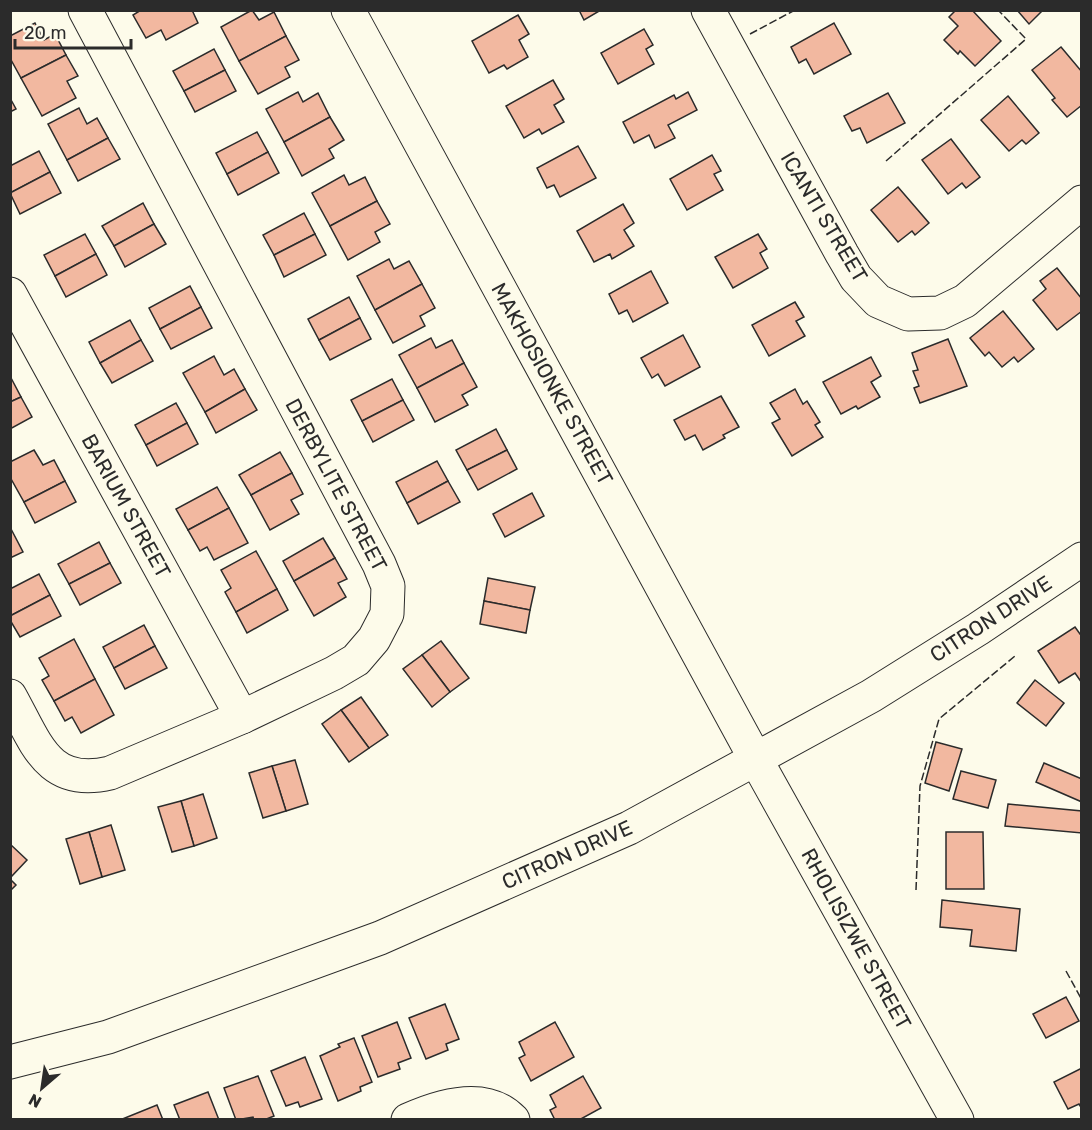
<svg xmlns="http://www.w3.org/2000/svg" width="1092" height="1130" font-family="Rubik,sans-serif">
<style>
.building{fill:#f2b8a0;stroke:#2b2b2b;stroke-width:1.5}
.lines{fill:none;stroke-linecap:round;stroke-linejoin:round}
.minor-casing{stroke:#2b2b2b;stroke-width:35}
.minor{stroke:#fdfbea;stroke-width:33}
.fence{stroke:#2b2b2b;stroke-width:1.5;stroke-dasharray:8 3;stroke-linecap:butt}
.labels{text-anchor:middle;stroke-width:4.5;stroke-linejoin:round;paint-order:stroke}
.street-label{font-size:21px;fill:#2b2b2b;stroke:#fdfbea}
</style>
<rect width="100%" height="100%" fill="#fdfbea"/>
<g class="building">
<polygon points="141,10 192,10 198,23 166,40 161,30 146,38 133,15"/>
<polygon points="252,10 259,20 274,12 286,36 239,61 221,27"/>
<polygon points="579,10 601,10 584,20"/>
<polygon points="956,10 972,10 1001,41 975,66 960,51 958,54 944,40 958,26 949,17"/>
<polygon points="1017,10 1043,10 1029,24"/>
<polygon points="518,15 529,34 519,40 528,57 507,69 504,65 489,73 472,41"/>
<polygon points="35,23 44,40 55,34 66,55 21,78 10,58 10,36"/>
<polygon points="834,23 851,54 814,74 806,59 799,63 791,47"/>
<polygon points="644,29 653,45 646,49 654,64 618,84 601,53"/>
<polygon points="286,36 299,60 285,67 290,77 258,94 239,61"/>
<polygon points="1061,47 1082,72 1082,105 1067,117 1052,100 1055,98 1032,70"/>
<polygon points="214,49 225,70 184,91 173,71"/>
<polygon points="66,55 78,76 67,81 76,98 42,116 21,78"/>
<polygon points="225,70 236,91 195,112 184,91"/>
<polygon points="553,80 564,99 554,105 564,122 542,134 539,129 524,138 506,106"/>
<polygon points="298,92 303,102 318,93 330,117 284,142 266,109"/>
<polygon points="688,92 697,110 668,125 675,138 655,148 649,135 634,143 623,122 674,95 676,99"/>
<polygon points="888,93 905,123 867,143 860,128 852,131 844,116"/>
<polygon points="1008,96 1039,133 1026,144 1022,140 1009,151 981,120"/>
<polygon points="10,98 16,109 10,112"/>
<polygon points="79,108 87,124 97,118 108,138 67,160 48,124"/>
<polygon points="330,117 344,140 329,149 334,158 302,176 284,142"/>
<polygon points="257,132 268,152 227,174 216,153"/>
<polygon points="108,138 120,159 78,181 67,160"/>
<polygon points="951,139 980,177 966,188 962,183 948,194 922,160"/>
<polygon points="578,146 596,178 560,197 554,185 547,188 537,168"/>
<polygon points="39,151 50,172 10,193 10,166"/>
<polygon points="268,152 279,173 238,195 227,174"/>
<polygon points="712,155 721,171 714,174 723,190 687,210 670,179"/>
<polygon points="50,172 61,193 20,214 10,193"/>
<polygon points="344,175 349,185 365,177 377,201 330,226 312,193"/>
<polygon points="898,187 929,223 915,235 912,231 898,242 871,210"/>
<polygon points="377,201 390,224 375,232 380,242 348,260 330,226"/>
<polygon points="143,203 154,224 114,246 102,226"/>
<polygon points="623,204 634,223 624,230 634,246 612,259 610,254 594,262 577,231"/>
<polygon points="304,213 315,234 274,255 263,235"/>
<polygon points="154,224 166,244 125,267 114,246"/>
<polygon points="85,234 96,254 55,276 44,255"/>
<polygon points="315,234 326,255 284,277 274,255"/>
<polygon points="758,234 767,249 760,253 768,268 733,288 715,257"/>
<polygon points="96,254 107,275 66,297 55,276"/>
<polygon points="389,259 394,269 409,261 422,284 375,310 357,276"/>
<polygon points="1057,268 1082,299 1082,311 1057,330 1033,300 1046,289 1040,281"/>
<polygon points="651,271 668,303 633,322 627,310 619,314 609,294"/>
<polygon points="422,284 435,308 420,316 425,326 393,343 375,310"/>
<polygon points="190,286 201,307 160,329 149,308"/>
<polygon points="349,297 360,318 319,340 308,319"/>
<polygon points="795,302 804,317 796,321 805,336 769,356 752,325"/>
<polygon points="201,307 212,328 171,349 160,329"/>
<polygon points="1003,311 1034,349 1018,362 1014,357 1002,367 989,352 985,356 970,338"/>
<polygon points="360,318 371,339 330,360 319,340"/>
<polygon points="130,320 141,340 100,363 89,342"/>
<polygon points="683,335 700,367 665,386 658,374 652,378 641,358"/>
<polygon points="431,338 436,348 452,340 464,363 417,388 399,355"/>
<polygon points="948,339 967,386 920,403 914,388 919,386 913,371 918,370 912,353"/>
<polygon points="141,340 153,361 112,383 100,363"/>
<polygon points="214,356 224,375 234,369 245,389 205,412 183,373"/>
<polygon points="871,357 881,376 871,382 880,397 858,409 856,406 841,414 823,382"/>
<polygon points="464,363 477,387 462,395 468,405 435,422 417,388"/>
<polygon points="10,376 21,397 10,402"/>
<polygon points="392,379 403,400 362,421 351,400"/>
<polygon points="245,389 257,410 216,433 205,412"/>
<polygon points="795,389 803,404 807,401 820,422 815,425 823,437 792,456 772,423 780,419 770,403"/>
<polygon points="721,396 739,427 723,435 725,438 703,450 695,435 685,440 674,420"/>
<polygon points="21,397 32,417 10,429 10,402"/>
<polygon points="403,400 414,420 373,442 362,421"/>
<polygon points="176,403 187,423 146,445 135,425"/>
<polygon points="187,423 198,444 157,466 146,445"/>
<polygon points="496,429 507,450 467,470 456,450"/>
<polygon points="34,450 43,465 54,460 65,481 24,502 10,477 10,462"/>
<polygon points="507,450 517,469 478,490 467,470"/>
<polygon points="280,452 292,473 251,495 239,475"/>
<polygon points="437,461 448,481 407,503 396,482"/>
<polygon points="292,473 303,494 291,500 299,514 270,530 251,495"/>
<polygon points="65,481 76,502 35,523 24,502"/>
<polygon points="448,481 460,502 418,524 407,503"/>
<polygon points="217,487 229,508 188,530 176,509"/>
<polygon points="532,493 544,516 505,537 493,514"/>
<polygon points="229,508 248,543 214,560 207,547 200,551 188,530"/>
<polygon points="10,527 23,552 10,558"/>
<polygon points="323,538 335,558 294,581 283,561"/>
<polygon points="99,542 110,563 69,584 58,564"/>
<polygon points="256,551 277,589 236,612 225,592 231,588 221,570"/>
<polygon points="335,558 347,579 338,583 346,597 314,616 294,581"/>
<polygon points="110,563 121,583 80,605 69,584"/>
<polygon points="39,574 50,595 10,616 10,589"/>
<polygon points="488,578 535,587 530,610 484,601"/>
<polygon points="277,589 288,610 247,633 236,612"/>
<polygon points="50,595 61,616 20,637 10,620 10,616"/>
<polygon points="484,601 530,610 526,633 480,624"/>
<polygon points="144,625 155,646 114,668 103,647"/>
<polygon points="1075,627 1080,634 1082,633 1082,683 1075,673 1059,683 1038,651"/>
<polygon points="74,639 95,679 54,701 42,680 49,676 39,658"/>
<polygon points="441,641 469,678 450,692 422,655"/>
<polygon points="155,646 167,668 125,689 114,668"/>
<polygon points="422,655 450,692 432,707 403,669"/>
<polygon points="95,679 114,715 81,733 72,717 65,721 54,701"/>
<polygon points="1035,680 1064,703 1046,726 1017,703"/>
<polygon points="361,697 388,735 369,748 341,710"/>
<polygon points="341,710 369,748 349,762 322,724"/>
<polygon points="936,742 962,749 949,791 925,783"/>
<polygon points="295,760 308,804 286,811 272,766"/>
<polygon points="1044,763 1082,779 1082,802 1036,782"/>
<polygon points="272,766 286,811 263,818 249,773"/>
<polygon points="961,771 996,780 988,808 953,799"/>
<polygon points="203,794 217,838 194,846 181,801"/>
<polygon points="181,801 194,846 172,852 158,807"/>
<polygon points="1008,804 1082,811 1082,833 1005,826"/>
<polygon points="111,825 125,870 102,877 89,832"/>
<polygon points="89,832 102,877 80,884 66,839"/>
<polygon points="946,832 983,832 984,889 946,889"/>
<polygon points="10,844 27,860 10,878"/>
<polygon points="10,879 16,885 10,891"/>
<polygon points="942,900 1020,909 1016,951 970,946 972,930 940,927"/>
<polygon points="1066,997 1079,1021 1046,1038 1033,1014"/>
<polygon points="445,1004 459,1039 446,1044 448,1050 426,1059 409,1018"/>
<polygon points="397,1022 411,1058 398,1063 400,1069 378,1077 362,1036"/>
<polygon points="555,1022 574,1057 531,1081 519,1058 525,1055 519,1042"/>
<polygon points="354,1038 372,1082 360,1087 361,1091 338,1101 320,1056 340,1047 338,1044"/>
<polygon points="305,1057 322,1099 300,1107 298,1102 286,1106 271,1071"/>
<polygon points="1082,1068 1082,1109 1079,1104 1068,1109 1054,1082"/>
<polygon points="258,1076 274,1116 264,1120 254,1120 253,1117 236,1120 224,1088"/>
<polygon points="583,1076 601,1108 579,1120 555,1120 550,1110 556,1107 550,1095"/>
<polygon points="208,1092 219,1120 180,1120 174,1105"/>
<polygon points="157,1105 163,1120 120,1120"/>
</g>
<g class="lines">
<g class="minor-casing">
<g id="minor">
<polyline points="348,10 755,758 957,1120"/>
<polyline points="708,10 842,254 856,278 878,301 908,314 940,313 965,301 1082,202"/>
<polyline points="10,294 242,717"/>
<path d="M 10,696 C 36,742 47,788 110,773 L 242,717 L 334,673 L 356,660 L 374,639 L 387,614 L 388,586 L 379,564 L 85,10"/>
<polyline points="10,1062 108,1037 380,938 629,828 871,696 978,629 1082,559"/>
<path d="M 408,1120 C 439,1106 485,1091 513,1120"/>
</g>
</g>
<use href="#minor" class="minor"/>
<g class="fence">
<polyline points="750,34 795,10"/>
<polyline points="886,161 1026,39 998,10"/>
<polyline points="916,890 920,786 939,719 1015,656"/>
<polyline points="1066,971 1082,1000"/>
</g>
</g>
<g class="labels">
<g class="street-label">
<text transform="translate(824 217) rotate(59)" y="7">ICANTI STREET</text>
<text transform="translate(552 384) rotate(61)" y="7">MAKHOSIONKE STREET</text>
<text transform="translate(336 485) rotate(62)" y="7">DERBYLITE STREET</text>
<text transform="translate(126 506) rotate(61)" y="7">BARIUM STREET</text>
<text transform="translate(991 619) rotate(-33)" y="7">CITRON DRIVE</text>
<text transform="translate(567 855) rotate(-24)" y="7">CITRON DRIVE</text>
<text transform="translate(856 939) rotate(61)" y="7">RHOLISIZWE STREET</text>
</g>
</g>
<rect width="1092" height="1130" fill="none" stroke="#2b2b2b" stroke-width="24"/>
<g transform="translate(42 1088) rotate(209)" stroke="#fdfbea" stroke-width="4.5" paint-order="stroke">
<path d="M0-4.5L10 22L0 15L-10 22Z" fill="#2b2b2b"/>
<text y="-9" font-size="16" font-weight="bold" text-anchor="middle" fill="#2b2b2b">N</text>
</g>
<path d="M15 39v9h116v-9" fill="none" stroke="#2b2b2b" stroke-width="3"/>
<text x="24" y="39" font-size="18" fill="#2b2b2b" stroke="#fdfbea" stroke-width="4.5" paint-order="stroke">20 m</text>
</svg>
